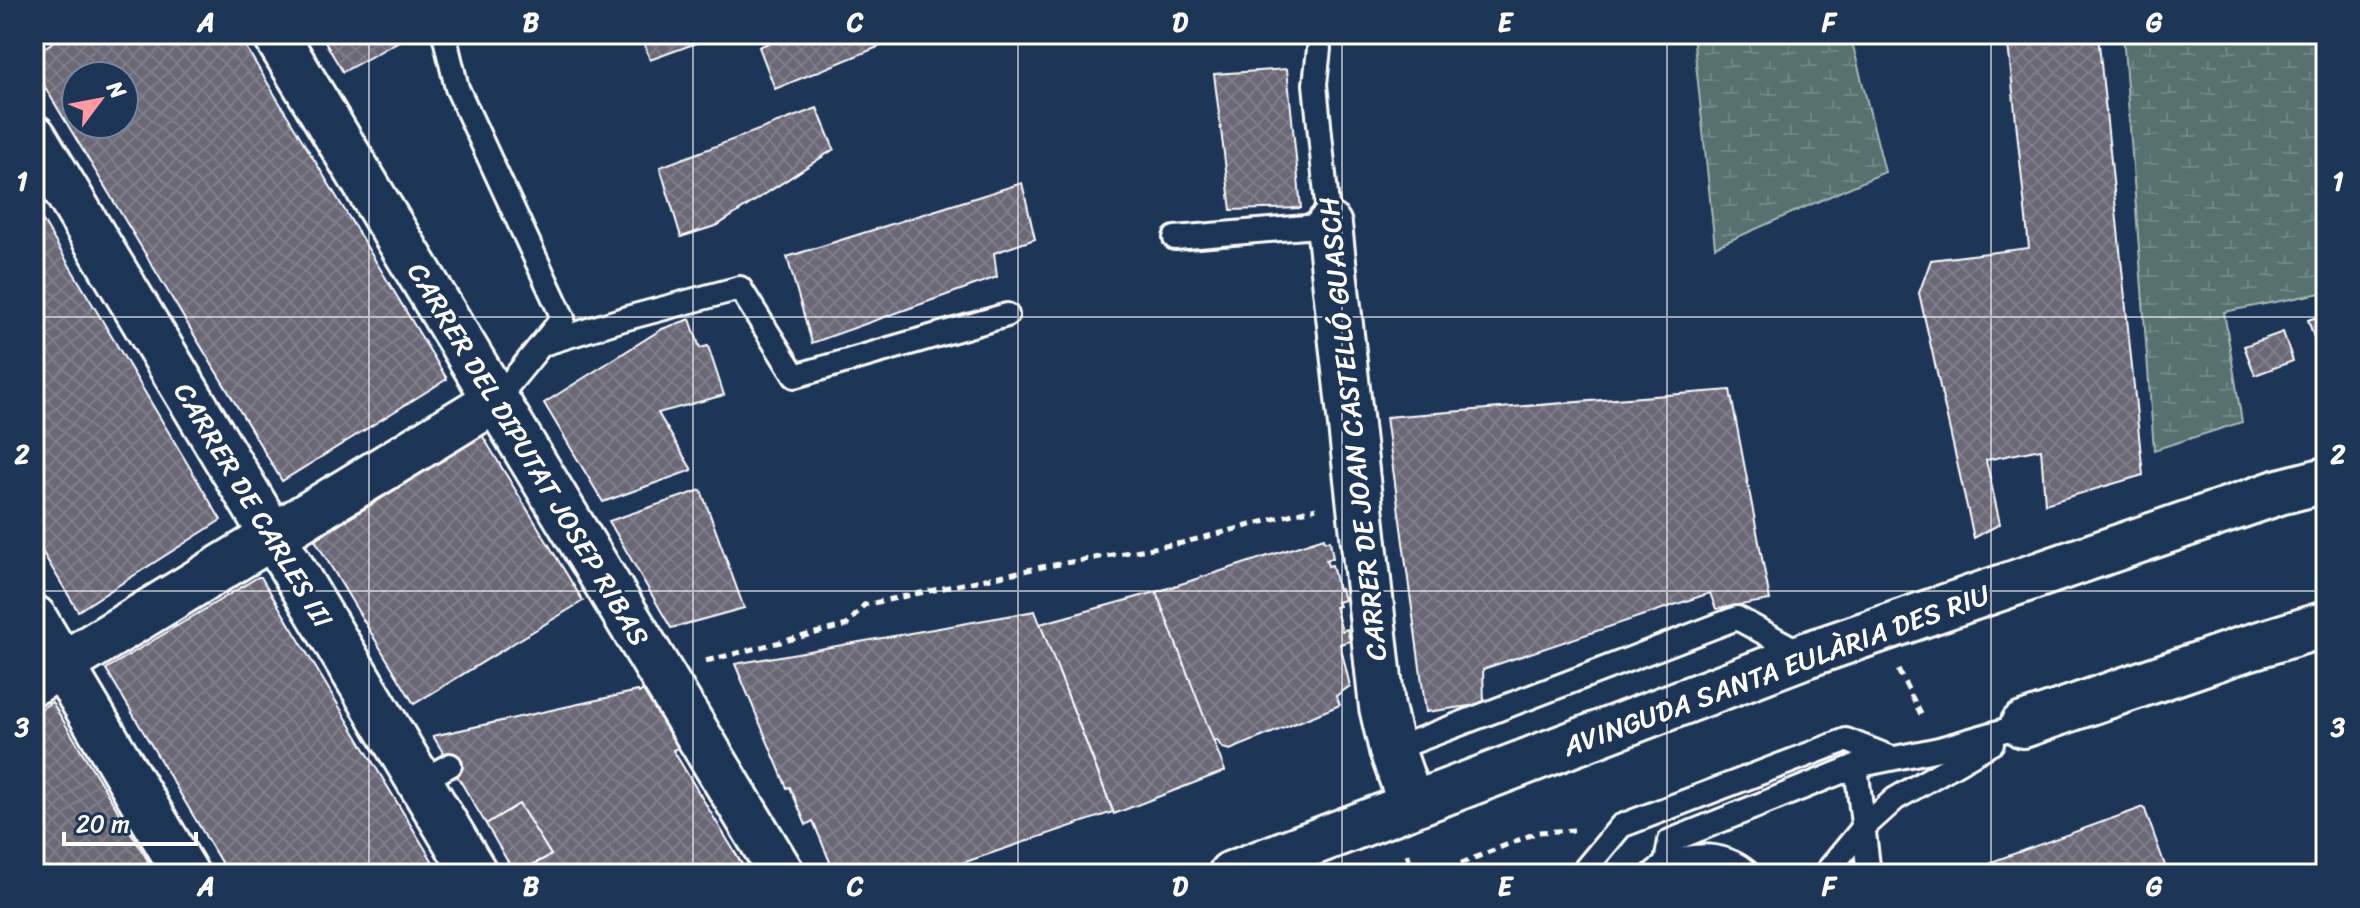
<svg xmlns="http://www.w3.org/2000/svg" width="2360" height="908" font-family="Sriracha,sans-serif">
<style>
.wetland{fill:url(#wetland-marsh);stroke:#aab8b6;stroke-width:2}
.building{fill:url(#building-cross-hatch);stroke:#fff;stroke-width:2;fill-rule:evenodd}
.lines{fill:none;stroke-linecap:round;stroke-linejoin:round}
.lane-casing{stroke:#fff;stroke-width:28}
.street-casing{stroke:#fff;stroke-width:50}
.secondary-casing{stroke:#fff;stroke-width:50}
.path{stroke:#fff;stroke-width:5;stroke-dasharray:8 6;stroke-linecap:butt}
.lane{stroke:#1d3557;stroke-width:22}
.street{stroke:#1d3557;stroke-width:44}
.secondary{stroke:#1d3557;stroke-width:44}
.grid{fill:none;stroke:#fff;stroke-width:2;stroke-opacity:0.55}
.labels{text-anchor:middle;stroke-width:6;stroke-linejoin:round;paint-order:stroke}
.street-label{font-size:28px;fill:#fff;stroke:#1d3557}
.neatline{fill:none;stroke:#fff;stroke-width:3}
.grid-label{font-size:26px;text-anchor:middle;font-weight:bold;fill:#fff}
</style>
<defs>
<pattern id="wetland-marsh" width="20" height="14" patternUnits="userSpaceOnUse" patternTransform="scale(2)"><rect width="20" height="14" fill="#56716e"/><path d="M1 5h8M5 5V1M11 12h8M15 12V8" fill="none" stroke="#6f8684"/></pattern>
<pattern id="building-cross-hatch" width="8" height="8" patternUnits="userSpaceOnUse" patternTransform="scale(2)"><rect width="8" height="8" fill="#6a6775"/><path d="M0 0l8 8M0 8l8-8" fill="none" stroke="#807e8a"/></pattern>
</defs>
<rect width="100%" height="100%" fill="#1d3557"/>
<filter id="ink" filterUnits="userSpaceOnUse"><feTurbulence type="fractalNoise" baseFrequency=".0125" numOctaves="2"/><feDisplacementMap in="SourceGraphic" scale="16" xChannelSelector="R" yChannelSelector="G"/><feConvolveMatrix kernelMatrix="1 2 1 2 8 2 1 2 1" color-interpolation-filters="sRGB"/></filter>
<g filter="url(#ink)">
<g class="wetland">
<polygon points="1693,34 1850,34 1885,172 1715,247"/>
<polygon points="2123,34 2326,34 2326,292 2224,312 2242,422 2154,450"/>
</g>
<g class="building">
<path d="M 66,34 L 238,34 L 447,379 L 282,481 L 34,69 L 34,54 ZM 76,76 L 124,76 L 124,124 L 76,124 Z"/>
<polygon points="320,34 407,34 408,36 343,72"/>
<polygon points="641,34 715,34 716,36 650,60"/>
<polygon points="789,34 884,34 888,43 775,89 759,47"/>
<polygon points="2007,34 2098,34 2143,475 2045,504 2041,449 1986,460 2000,524 1974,538 1919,293 1931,260 2029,248"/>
<polygon points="1287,69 1301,208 1231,210 1214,74"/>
<polygon points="817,108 834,149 718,225 681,237 660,167"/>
<polygon points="1022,183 1035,239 994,253 997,277 812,343 787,257"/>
<polygon points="34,206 221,520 78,611 34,538"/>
<polygon points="2326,314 2326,353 2320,355 2308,320"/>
<polygon points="690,319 700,348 708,346 724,395 658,413 692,470 603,502 544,403 662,329"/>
<polygon points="2283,332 2293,361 2255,375 2244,346"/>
<polygon points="1730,390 1770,600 1716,609 1710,593 1483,669 1484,704 1426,712 1386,417"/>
<polygon points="482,435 583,601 414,704 315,540"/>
<polygon points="701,490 744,608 671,628 609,521"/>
<polygon points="1324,538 1325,541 1330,541 1333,558 1326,560 1328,566 1332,565 1338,590 1341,589 1344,600 1337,602 1339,606 1335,607 1342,631 1347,629 1350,641 1340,644 1350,686 1336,696 1340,705 1230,750 1222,748 1217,740 1213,741 1156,592"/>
<polygon points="258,577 261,577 436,867 425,874 228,874 106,669"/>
<polygon points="1156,592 1225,771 1114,814 1040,624"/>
<polygon points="1035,611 1113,812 930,874 860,874 857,869 847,874 835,874 813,821 806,825 790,787 787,788 735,664"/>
<polygon points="645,689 680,747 673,750 748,874 518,874 551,855 519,804 486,824 433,736 638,691 639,693"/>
<polygon points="52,702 156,874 34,874 34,713"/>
<polygon points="519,804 551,855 515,874 486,824"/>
<polygon points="2144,807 2168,874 1995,874 1991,862"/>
<polygon points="1507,866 1509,874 1486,874"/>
</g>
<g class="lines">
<g class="lane-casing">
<g id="lane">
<polyline points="444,34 457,88 563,318 496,400"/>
<polyline points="1175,238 1329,225 1315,84 1319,49"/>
<polyline points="543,344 627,318 740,288 795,376 1007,315"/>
<polyline points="1392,750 1737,618 1805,655"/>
<polyline points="1856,766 1869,874"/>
<polyline points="420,782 450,765"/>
<polyline points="1666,863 1670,841 1856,766 1939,749 2023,725"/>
<polyline points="1585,874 1586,868 1621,826 1846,740 1892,758"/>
<path d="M 1653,874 C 1678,852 1724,849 1749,874"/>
<polyline points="1825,874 1863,828 1895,799 1992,743"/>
</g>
</g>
<g class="street-casing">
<g id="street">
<polyline points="275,34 782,874"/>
<polyline points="34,137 475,874"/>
<polyline points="1329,225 1382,707 1392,750 1411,804"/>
<polyline points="34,618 186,874"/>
<polyline points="34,682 496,400"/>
<polyline points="2023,725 2244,649 2326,624"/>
</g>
</g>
<g class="secondary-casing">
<polyline id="secondary" points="1231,874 1806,655 2279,492 2326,480"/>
</g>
<g class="path">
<polyline points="706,661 847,625 864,605 1042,567 1182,543 1316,508"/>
<polyline points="1898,670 1923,718"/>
<polyline points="1407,854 1414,874"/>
<polyline points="1435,874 1538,832 1574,830"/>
</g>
<use href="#lane" class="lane"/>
<use href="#street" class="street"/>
<use href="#secondary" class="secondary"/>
</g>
</g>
<path class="grid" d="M 369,34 L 369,874M 693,34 L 693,874M 1018,34 L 1018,874M 1342,34 L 1342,874M 1667,34 L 1667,874M 1991,34 L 1991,874M 34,317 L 2326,317M 34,591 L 2326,591"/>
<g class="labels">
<g class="street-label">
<text transform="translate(1352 429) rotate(-96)" y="10">CARRER DE JOAN CASTELLÓ GUASCH</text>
<text transform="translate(529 454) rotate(59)" y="10">CARRER DEL DIPUTAT JOSEP RIBAS</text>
<text transform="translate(254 505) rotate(59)" y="10">CARRER DE CARLES III</text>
<text transform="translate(1776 670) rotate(-20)" y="10">AVINGUDA SANTA EULÀRIA DES RIU</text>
</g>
</g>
<rect width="2360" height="908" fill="none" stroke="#1d3557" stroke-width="88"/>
<g transform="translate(100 100) rotate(58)"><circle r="38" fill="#1d3557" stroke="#77869a" stroke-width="2"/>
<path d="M0-6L14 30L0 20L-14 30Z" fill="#ff9aa2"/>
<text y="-12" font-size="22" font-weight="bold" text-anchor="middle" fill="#ffffff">N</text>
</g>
<path d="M64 832v12h132v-12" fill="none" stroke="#ffffff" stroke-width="4"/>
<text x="76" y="832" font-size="24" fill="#ffffff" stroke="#1d3557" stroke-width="6" paint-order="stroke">20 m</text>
<rect x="44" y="44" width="2272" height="820" class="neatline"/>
<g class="grid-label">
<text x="206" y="31">A</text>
<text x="531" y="31">B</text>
<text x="855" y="31">C</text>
<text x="1180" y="31">D</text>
<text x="1505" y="31">E</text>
<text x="1829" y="31">F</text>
<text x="2154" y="31">G</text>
<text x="22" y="190">1</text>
<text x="2338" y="190">1</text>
<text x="22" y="463">2</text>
<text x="2338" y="463">2</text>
<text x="22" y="736">3</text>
<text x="2338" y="736">3</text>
<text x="206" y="895">A</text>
<text x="531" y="895">B</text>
<text x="855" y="895">C</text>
<text x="1180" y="895">D</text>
<text x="1505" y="895">E</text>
<text x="1829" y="895">F</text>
<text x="2154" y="895">G</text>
</g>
</svg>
